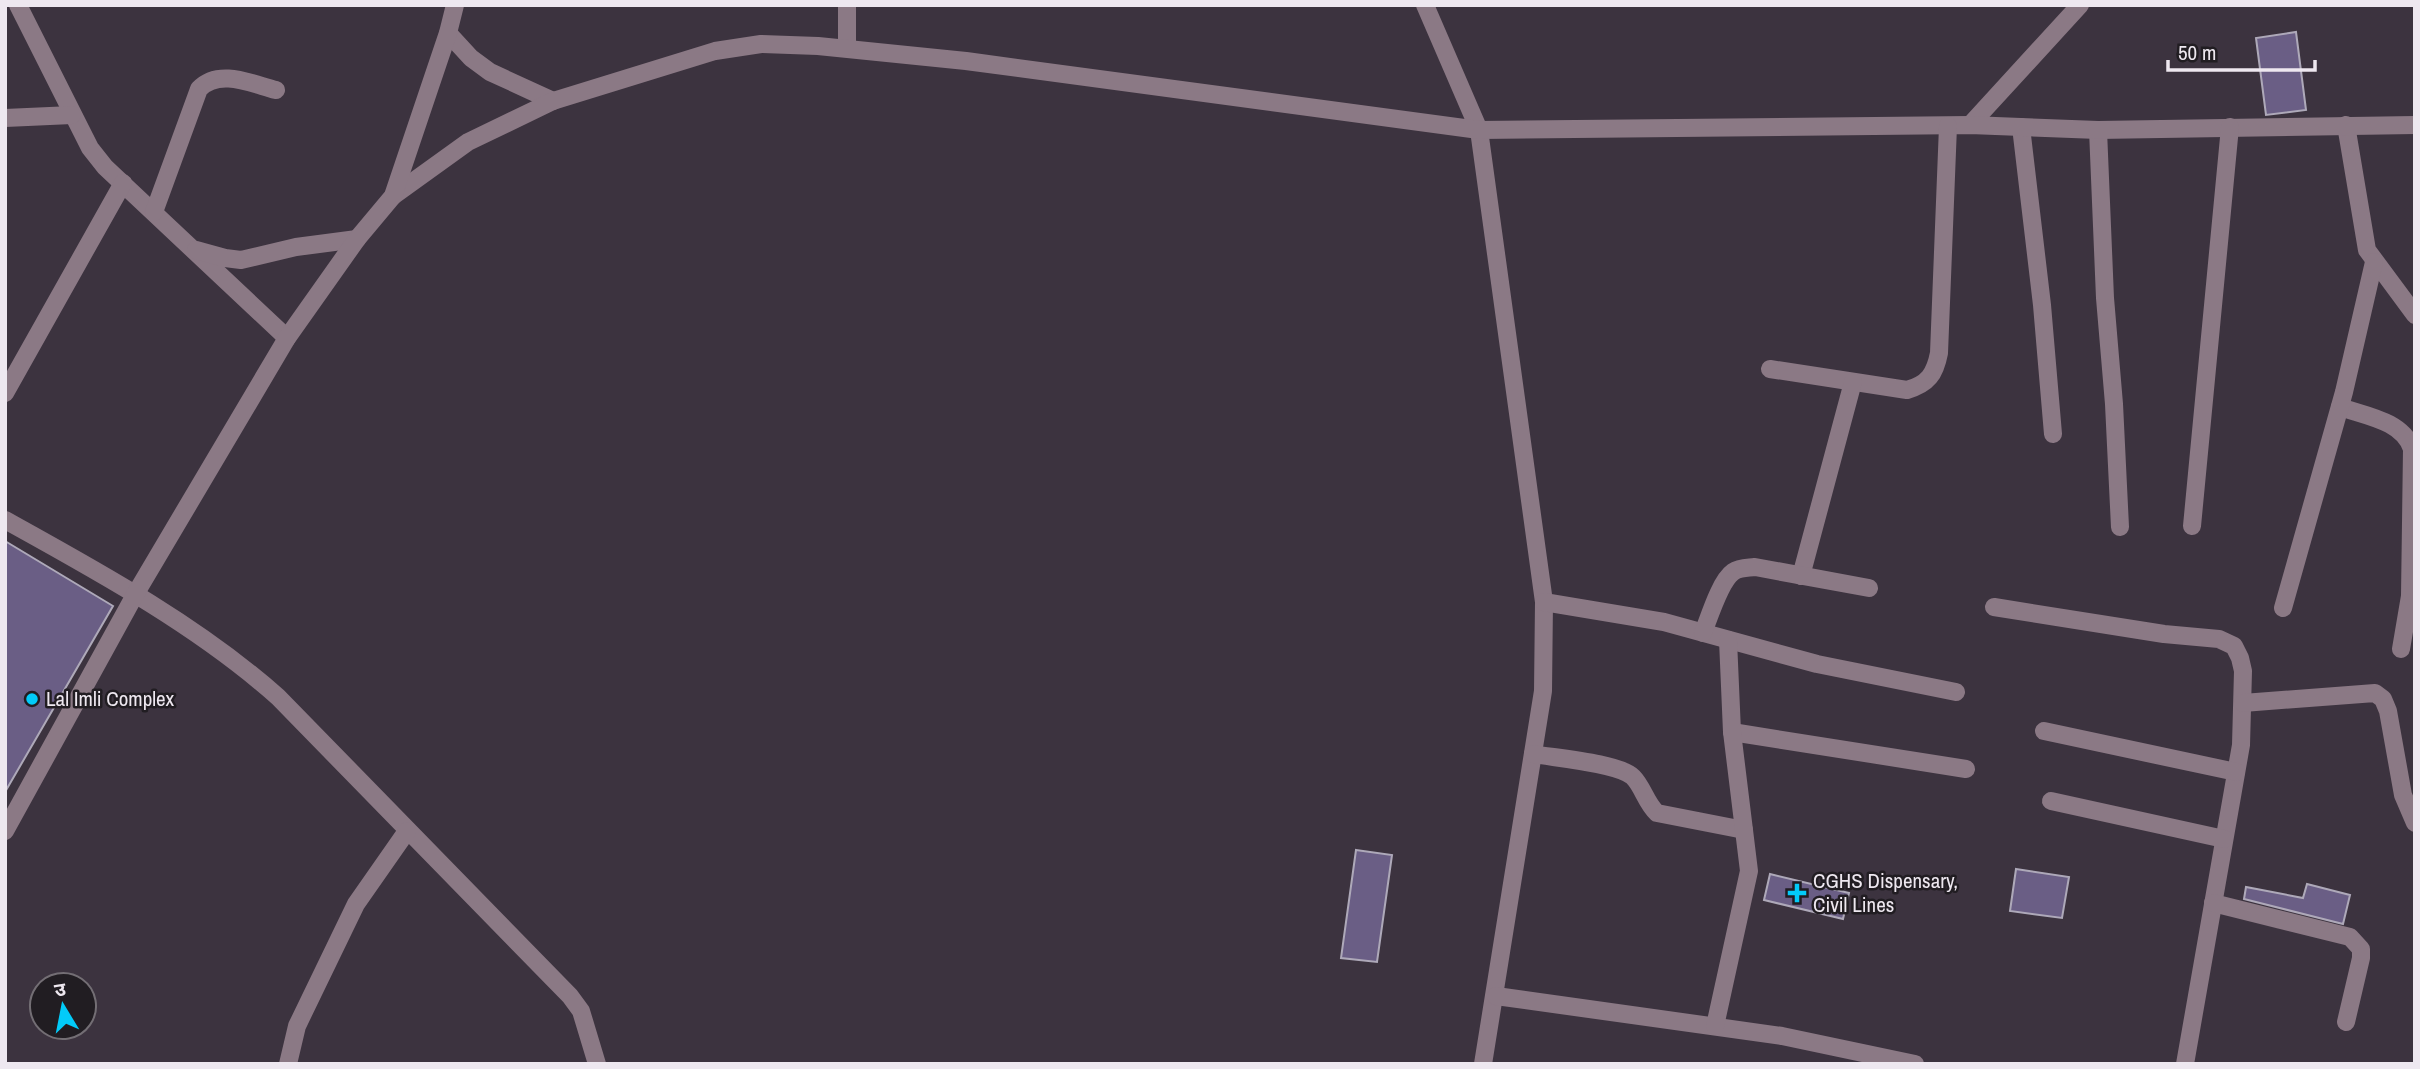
<svg xmlns="http://www.w3.org/2000/svg" width="2420" height="1069" font-family="'Archivo Narrow','Noto Sans Devanagari',sans-serif">
<style>
.building{fill:#6a5e85;stroke:#aea9b9;stroke-width:2}
.lines{fill:none;stroke-linecap:round;stroke-linejoin:round}
.minor{stroke:#8b7985;stroke-width:18}
.poi-dot{fill:#02cbf9;stroke:#211d22;stroke-width:2.5}
.labels{text-anchor:middle;stroke-width:5;stroke-linejoin:round;paint-order:stroke}
.poi-label{font-size:21px;fill:#eee8f0;stroke:#211d22;text-anchor:start}
</style>
<rect width="100%" height="100%" fill="#3c333f"/>
<g class="building">
<polygon points="2296,32 2306,110 2266,115 2256,38"/>
<polygon points="5,541 113,606 5,792"/>
<polygon points="1356,850 1392,855 1377,962 1341,958"/>
<polygon points="2016,869 2069,877 2062,918 2010,911"/>
<polygon points="1770,874 1849,893 1843,919 1764,900"/>
<polygon points="2307,884 2350,895 2343,924 2244,899 2246,887 2303,898"/>
</g>
<g class="lines">
<g class="minor">
<polyline points="18,5 90,148 105,167 287,338"/>
<polyline points="1425,5 1479,130 1544,602 1543,691 1483,1064"/>
<polyline points="448,33 471,58 490,72 553,101"/>
<polyline points="847,48 847,5"/>
<polyline points="5,118 72,115"/>
<polyline points="1970,125 2080,5"/>
<polyline points="2346,125 2367,250 2415,315"/>
<polyline points="2021,127 2042,305 2053,434"/>
<polyline points="2098,130 2105,298 2114,404 2120,527"/>
<polyline points="393,196 468,142 553,101 715,51 761,44 818,46 966,61 1479,130 1970,125 2098,130 2415,125"/>
<path d="M 154,212 L 199,89 C 219,68 252,84 276,90"/>
<polyline points="196,250 225,258 241,260 296,247 357,239"/>
<path d="M 1770,369 L 1907,390 C 1928,384 1935,374 1939,353 L 1948,126"/>
<polyline points="5,393 123,183"/>
<path d="M 2340,407 C 2366,416 2403,421 2412,449 L 2410,596 L 2401,649"/>
<path d="M 5,520 C 99,572 198,626 278,697 L 570,996 L 581,1011 L 597,1064"/>
<polyline points="2192,526 2230,127"/>
<polyline points="1801,576 1853,382"/>
<polyline points="1544,602 1664,622 1817,664 1956,692"/>
<polyline points="1994,607 2164,634 2219,639 2234,646 2240,658 2243,671 2241,745 2185,1064"/>
<polyline points="2283,608 2344,392 2374,262"/>
<path d="M 1703,633 C 1709,618 1720,581 1733,572 C 1740,567 1748,568 1755,567 L 1869,588"/>
<polyline points="2243,703 2375,693 2383,699 2388,711 2403,795 2415,823"/>
<polyline points="2044,731 2236,772"/>
<polyline points="1732,732 1966,769"/>
<path d="M 1533,754 C 1555,758 1619,763 1633,777 C 1643,787 1646,803 1657,813 L 1744,830"/>
<polyline points="2051,801 2224,839"/>
<polyline points="5,831 136,593 287,338 357,239 393,196 448,33 455,5"/>
<polyline points="2213,903 2350,937 2361,949 2361,958 2346,1022"/>
<polyline points="1496,996 1782,1036 1915,1064"/>
<polyline points="1715,1026 1749,871 1732,732 1728,640"/>
<polyline points="288,1064 297,1026 356,904 407,831"/>
</g>
</g>
<g class="poi-dot">
<circle cx="32" cy="699" r="7"/>
<path d="M1793.5 882.5h7v7h7v7h-7v7h-7v-7h-7v-7h7z"/>
</g>
<g class="labels">
<g class="poi-label">
<text x="46" y="706">Lal Imli Complex</text>
<text x="1813" y="888">CGHS Dispensary,<tspan x="1813" dy="24">Civil Lines</tspan></text>
</g>
</g>
<rect width="2420" height="1069" fill="none" stroke="#eee8f0" stroke-width="14"/>
<g transform="translate(63 1006) rotate(350)"><circle r="33" fill="#211d22" stroke="#736e74" stroke-width="2"/>
<path d="M0-5L12 26L0 18L-12 26Z" fill="#02cbf9"/>
<text y="-10" font-size="19" font-weight="bold" text-anchor="middle" fill="#eee8f0">उ</text>
</g>
<path d="M2168 60v10h147v-10" fill="none" stroke="#eee8f0" stroke-width="3.5"/>
<text x="2178" y="60" font-size="21" fill="#eee8f0" stroke="#211d22" stroke-width="5" paint-order="stroke">50 m</text>
</svg>
